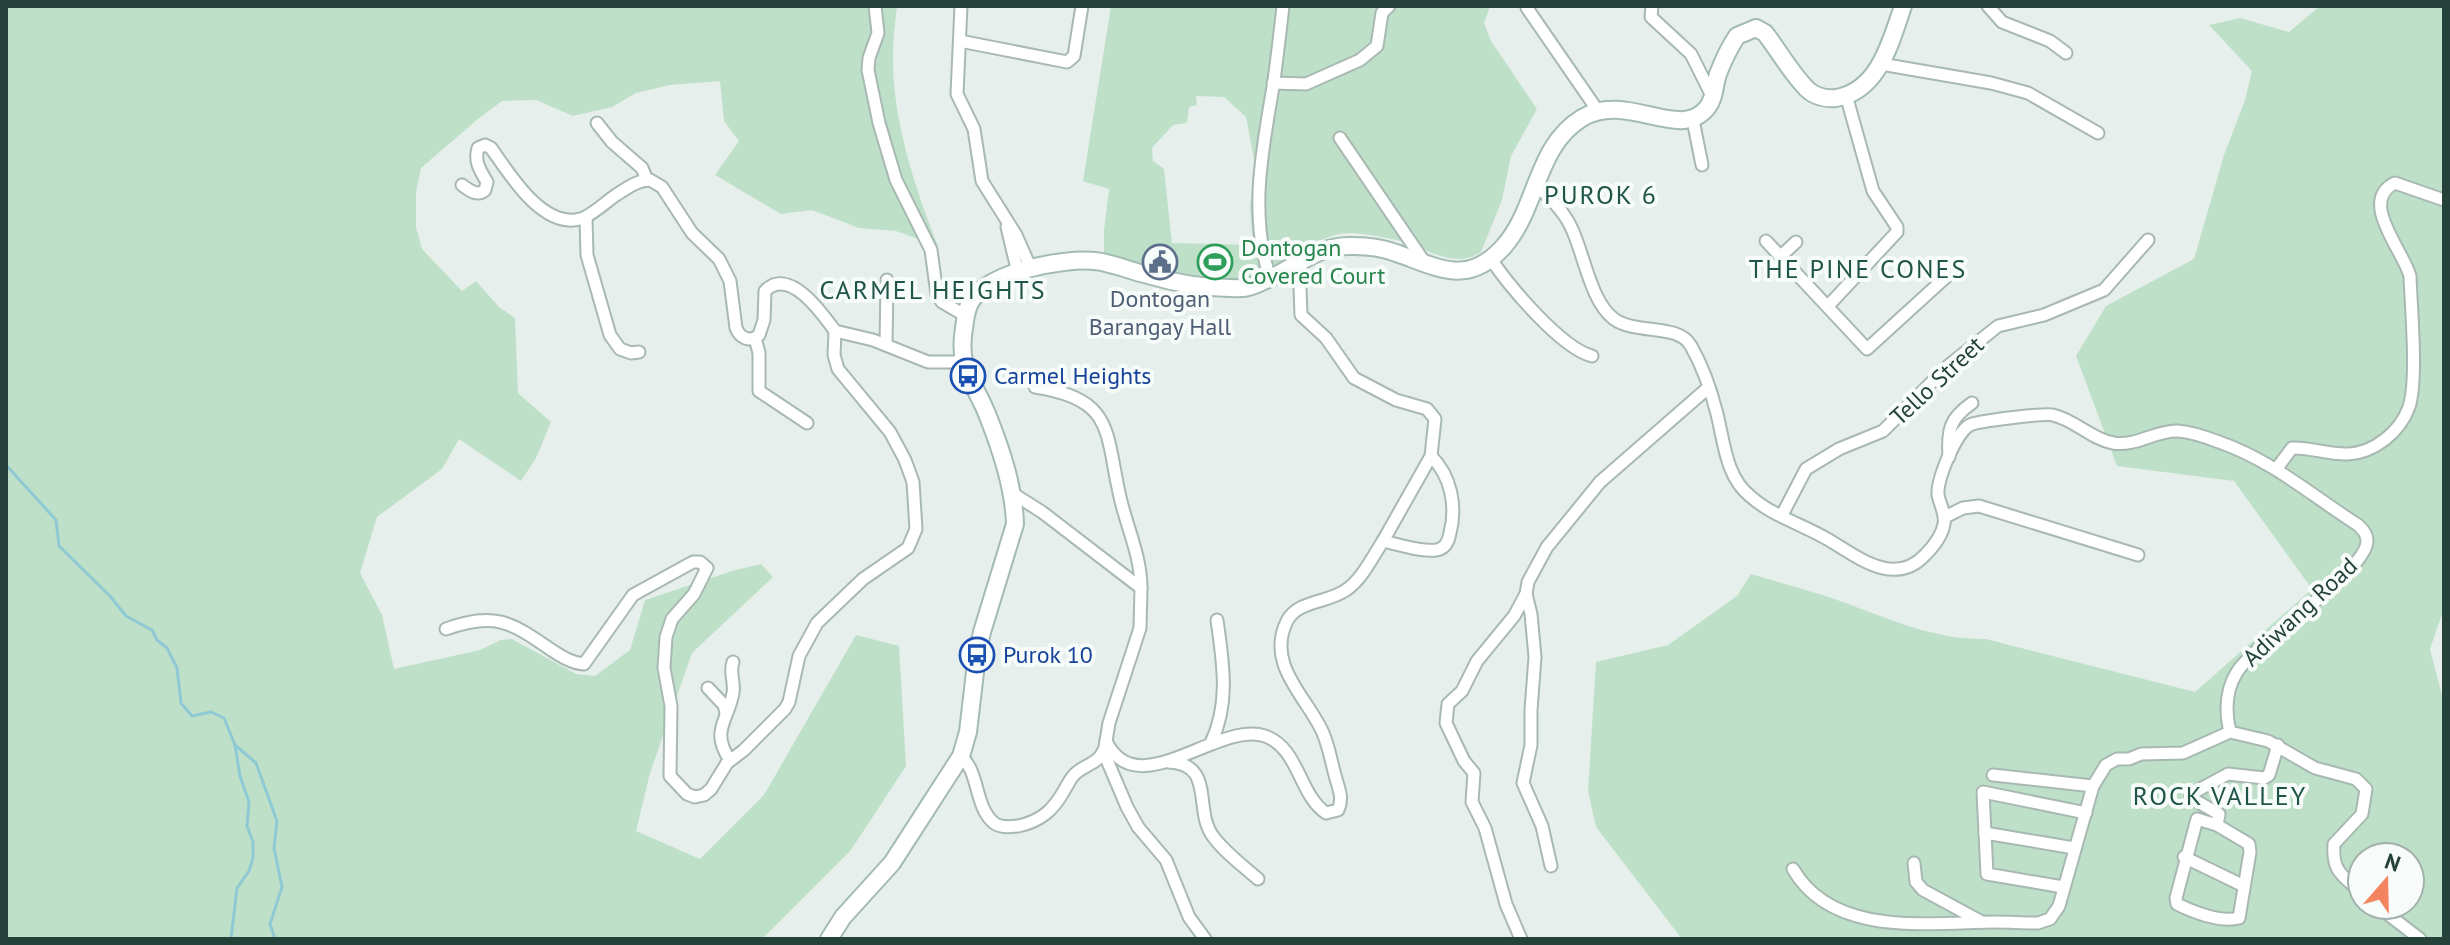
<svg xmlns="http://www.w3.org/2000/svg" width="2450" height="945" font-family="'PT Sans',sans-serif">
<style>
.green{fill:#bfe0c8;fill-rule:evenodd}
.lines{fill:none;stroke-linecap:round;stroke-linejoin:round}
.stream{stroke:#8ec9d4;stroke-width:3}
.street-casing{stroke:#a8b8b2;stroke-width:15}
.secondary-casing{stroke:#a4bbb3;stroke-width:20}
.street{stroke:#fff;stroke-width:11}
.secondary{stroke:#fff;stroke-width:16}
.labels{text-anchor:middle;stroke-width:8;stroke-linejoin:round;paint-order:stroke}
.leisure-label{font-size:24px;fill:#27864d;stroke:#f7fbf9;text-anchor:start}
.service-label{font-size:24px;fill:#4e5e75;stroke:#f7fbf9}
.transit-label{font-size:24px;fill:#164399;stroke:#f7fbf9;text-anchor:start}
.street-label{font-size:24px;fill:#24423a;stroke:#f7fbf9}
.neighbourhood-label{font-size:26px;letter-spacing:2px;fill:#1f5548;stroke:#f7fbf9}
</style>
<rect width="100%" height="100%" fill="#e6efeb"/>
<g class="green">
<path d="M 6,6 L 897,6 C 895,22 893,39 893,55 C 892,119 915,188 938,246 L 896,231 L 859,228 L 812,210 L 781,214 L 715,175 L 739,141 L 724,121 L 720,81 L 670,85 L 636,93 L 612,107 L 573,116 L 536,100 L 502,101 L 478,119 L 421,168 L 416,192 L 416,227 L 422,249 L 462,291 L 476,281 L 499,307 L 515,318 L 518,393 L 551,422 L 536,458 L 521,481 L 459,439 L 442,469 L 377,517 L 360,573 L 382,615 L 394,669 L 480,650 L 501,640 L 512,639 L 576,674 L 595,676 L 630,650 L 645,600 L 732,571 L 761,564 L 773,577 L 692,653 L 650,773 L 636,831 L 700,859 L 764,795 L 856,635 L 899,646 L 906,766 L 851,850 L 762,939 L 6,939 Z"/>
<path d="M 1111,6 L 1490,6 L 1484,23 L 1491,41 L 1537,109 L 1511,156 L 1502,200 L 1481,252 C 1455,270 1426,248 1400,241 C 1385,237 1367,234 1352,233 C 1311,232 1287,273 1248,282 C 1208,291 1144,268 1104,258 L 1104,231 L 1109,189 L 1083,181 ZM 1196,96 L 1224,97 L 1246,117 L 1255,165 L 1250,207 L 1253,245 L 1172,243 L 1164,169 L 1153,161 L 1152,148 L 1173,125 L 1187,123 L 1189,107 L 1197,105 Z"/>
<path d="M 2320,6 L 2444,6 L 2444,608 L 2430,649 L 2444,703 L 2444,939 L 1682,939 L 1596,827 L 1588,791 L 1596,662 L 1668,645 L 1737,596 L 1751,574 C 1777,582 1804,589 1829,597 C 1881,615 1930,640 1986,639 L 2195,692 L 2312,589 L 2234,481 L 2117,466 L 2076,356 L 2106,306 L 2194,259 L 2224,155 L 2245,100 L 2252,71 L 2209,25 L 2240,18 L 2289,32 ZM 2362,857 L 2410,857 L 2410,905 L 2362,905 Z"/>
</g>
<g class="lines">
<g class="stream">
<polyline points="6,465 56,520 59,546 110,596 126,616 152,630 157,640 167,648 177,668 181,703 192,716 211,712 224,718 235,745 240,776 249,802 247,826 253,842 253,858 249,871 237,888 231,939"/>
<polyline points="235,745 256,763 277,821 274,848 282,887 270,924 275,939"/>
</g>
<g class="street-casing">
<g id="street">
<polyline points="875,6 878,33 869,58 868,70 879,123 896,180 931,250 937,294 942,302 966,316"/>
<polyline points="961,6 957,94 974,129 982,181 1016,235 1031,269"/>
<polyline points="1652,6 1651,17 1691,54 1713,98"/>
<polyline points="1988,6 2002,22 2050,41 2066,53"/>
<polyline points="1527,8 1598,111"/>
<polyline points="960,41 1067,62 1074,56 1082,6"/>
<polyline points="1881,64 1991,83 2028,93 2098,133"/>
<polyline points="1273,83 1306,84 1360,60 1377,46 1382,13 1389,6"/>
<polyline points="1693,120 1702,165"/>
<polyline points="597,123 612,142 642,168 647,180"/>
<polyline points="1340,138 1427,266"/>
<path d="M 462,185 C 469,190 477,197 485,190 L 487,182 C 480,170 474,162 478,148 L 485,145 L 491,148 C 509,173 542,229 580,219 C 590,217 607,201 616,195 C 627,188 638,180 650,180 L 662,187 L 692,233 L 719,259 L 730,281 L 736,328 C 740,338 750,343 759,335 L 764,320 L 765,291 C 789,266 822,313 835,331 L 873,340 L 928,362 L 962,362"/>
<path d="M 1536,185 C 1549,197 1563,210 1571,227 C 1584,253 1590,301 1614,319 C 1636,335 1679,323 1691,346 C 1703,367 1711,390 1717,414 C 1724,442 1726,477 1750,496 C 1772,516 1804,525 1829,540 C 1859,558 1895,587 1925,555 C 1933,547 1942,536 1944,524 C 1946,514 1940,505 1938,495 C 1937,479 1956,432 1970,425 C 1977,421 2045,413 2053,415 C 2075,420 2091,439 2113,443 C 2136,447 2156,430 2178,431 C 2192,432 2206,437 2219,442 C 2273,461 2311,495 2358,525 C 2363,530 2367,534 2367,541 C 2367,571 2256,642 2237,672 C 2225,691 2225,711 2230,732 L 2268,741 L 2315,768 L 2356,779 L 2366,789 L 2362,814 L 2334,844 C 2332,872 2342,875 2362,893"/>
<polyline points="586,218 587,255 610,335 620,349 631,353 639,352"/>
<polyline points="1007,227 1018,273"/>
<polyline points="1766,241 1867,349 1946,277"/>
<polyline points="1781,256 1796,242"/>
<path d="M 1491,259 C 1509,286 1561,348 1592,356"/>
<polyline points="1299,261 1301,315 1326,338 1354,378 1396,400 1427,409 1435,419 1431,456 1383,541"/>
<path d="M 1270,278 C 1249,215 1262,151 1273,87 C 1277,60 1280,33 1283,6"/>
<polyline points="1828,306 1897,232 1897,227 1873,191 1846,95"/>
<polyline points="755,338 759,353 759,391 807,423"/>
<polyline points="886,345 887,280"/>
<path d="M 1035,387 C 1115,399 1105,432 1120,497 C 1127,528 1141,556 1141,588"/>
<path d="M 1949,457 C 1947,430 1950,418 1972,403"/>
<path d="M 2277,468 L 2292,448 C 2310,447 2329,455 2348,454 C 2374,453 2400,432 2409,407 C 2418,379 2411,308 2410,276 C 2403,250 2358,201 2395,183 L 2444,200"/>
<polyline points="1012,493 1042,512 1141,588 1140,628 1109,723 1104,753 1127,807 1138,827 1166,860 1189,917 1205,939"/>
<polyline points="1782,515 1806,469 1839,449 1883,431 1948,366 1998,326 2044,315 2104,290 2148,240"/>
<polyline points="1945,517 1963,508 1979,506 2138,555"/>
<path d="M 446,629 C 494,612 510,621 550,649 C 561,656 571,663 584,664 L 633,595 L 693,562 L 700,562 L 707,568 L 694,594 L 672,619 L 666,637 L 664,668 L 671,706 L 670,776 L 687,794 L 695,797 L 704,795 L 711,789 L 727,763 L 744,750 L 785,709 L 789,702 L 799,656 L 817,623 L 863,579 L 908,548 L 916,529 L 913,482 L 905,460 L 890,432 L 838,369 L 834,355 L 835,331"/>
<polyline points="708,688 724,705 726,713"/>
<path d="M 1106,741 C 1137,806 1218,720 1265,736 C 1299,748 1299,795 1326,813 L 1338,810 C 1344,797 1338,788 1335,775 C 1331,761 1329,747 1323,733 C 1308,698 1265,665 1287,621 C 1298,600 1328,603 1346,590 C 1362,579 1372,558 1383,541 C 1396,544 1429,554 1440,549 C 1447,546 1449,539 1450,533 C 1457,506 1451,476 1431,456"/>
<path d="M 1211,743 C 1230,703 1223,663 1217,620"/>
<path d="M 961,756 C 980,773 974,806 994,823 C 1001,828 1010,827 1018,826 C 1042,821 1054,809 1065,789 C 1068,784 1071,777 1076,773 C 1086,764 1098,764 1104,750"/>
<path d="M 730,760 C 710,731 728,721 733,693 C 735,682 729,673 733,662"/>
<path d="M 1168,762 C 1215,763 1194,809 1212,835 C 1224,852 1242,865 1258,879"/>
<polyline points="1993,775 2093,786"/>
<path d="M 2197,819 L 2217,825 L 2249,844 L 2250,852 L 2239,918 C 2221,923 2193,912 2177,904 L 2176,898 Z"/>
<polyline points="2217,825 2219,814 2191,798 2191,794 2228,774 2264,778 2269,775 2278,745"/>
<polyline points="1985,833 2074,848"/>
<polyline points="2184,857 2244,886"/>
<polyline points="1914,863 1916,882 1923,890 1982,922"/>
<polyline points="1551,866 1542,826 1523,783 1531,745 1531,710 1535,657 1531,614 1526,594 1528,582 1547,547 1600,482 1709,387"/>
<path d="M 1793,869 C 1832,937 1928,923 1994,922 C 2008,922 2023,923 2038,923 L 2050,919 L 2059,906 L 2093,786 L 2106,765 L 2117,759 L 2129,759 L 2141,754 L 2183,753 L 2230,732"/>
<polyline points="2063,887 1987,874 1983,792 2086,813"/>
<polyline points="2376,905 2420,939"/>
<polyline points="1521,939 1506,904 1485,828 1472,802 1474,773 1464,761 1446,723 1448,704 1462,691 1477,661 1514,616 1526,594"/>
</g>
</g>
<g class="secondary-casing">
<path id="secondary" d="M 829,939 L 843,917 L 892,863 L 961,756 L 968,732 L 977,655 L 982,632 L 1015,524 C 1014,488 1002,452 989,419 C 975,381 957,372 964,328 C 965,320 966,312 969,305 C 984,272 1062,258 1095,261 C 1113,263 1130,271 1148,275 C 1178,284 1211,289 1243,288 C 1251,288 1259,283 1266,280 C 1297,267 1318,244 1354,246 C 1367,246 1383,248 1396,253 C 1438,267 1468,288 1505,245 C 1538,206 1536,146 1582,118 C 1627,91 1679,142 1707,108 C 1715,98 1714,86 1718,74 C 1723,61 1729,48 1737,36 L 1756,28 L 1765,33 C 1779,51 1791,73 1807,89 C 1814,96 1825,99 1836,98 C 1879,91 1891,41 1903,6"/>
</g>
<use href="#street" class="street"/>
<use href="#secondary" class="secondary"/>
</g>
<defs>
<g id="civic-ring" transform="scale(1.8)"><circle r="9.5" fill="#f7fbf9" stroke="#5c6f8a" stroke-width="1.5"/><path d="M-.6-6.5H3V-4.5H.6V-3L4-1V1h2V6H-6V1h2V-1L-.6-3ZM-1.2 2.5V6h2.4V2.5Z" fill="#5c6f8a"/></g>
<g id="stadium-ring" transform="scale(1.8)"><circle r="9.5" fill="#f7fbf9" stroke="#2e9e5b" stroke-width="1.5"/><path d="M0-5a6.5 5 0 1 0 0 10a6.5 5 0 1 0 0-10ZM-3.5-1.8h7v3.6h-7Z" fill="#2e9e5b"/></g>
<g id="bus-ring" transform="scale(1.8)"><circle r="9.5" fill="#f7fbf9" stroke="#1a4fb4" stroke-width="1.5"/><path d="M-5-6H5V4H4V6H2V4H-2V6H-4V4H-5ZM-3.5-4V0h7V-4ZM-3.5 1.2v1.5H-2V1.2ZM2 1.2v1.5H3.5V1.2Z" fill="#1a4fb4"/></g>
</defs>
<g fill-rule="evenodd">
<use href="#civic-ring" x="1160" y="262"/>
<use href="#stadium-ring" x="1215" y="262"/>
<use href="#bus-ring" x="968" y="376"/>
<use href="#bus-ring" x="977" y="655"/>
</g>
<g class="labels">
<g class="leisure-label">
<text x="1241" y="256">Dontogan<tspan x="1241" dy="28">Covered Court</tspan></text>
</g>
<g class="service-label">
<text x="1160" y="307">Dontogan<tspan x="1160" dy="28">Barangay Hall</tspan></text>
</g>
<g class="transit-label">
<text x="994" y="384">Carmel Heights</text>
<text x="1003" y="663">Purok 10</text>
</g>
<g class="street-label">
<text transform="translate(1937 381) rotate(-43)" y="8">Tello Street</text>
<text transform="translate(2300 612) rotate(-43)" y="8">Adiwang Road</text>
</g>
<g class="neighbourhood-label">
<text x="1601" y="204">PUROK 6</text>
<text x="1858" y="278">THE PINE CONES</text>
<text x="933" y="299">CARMEL HEIGHTS</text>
<text x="2220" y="805">ROCK VALLEY</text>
</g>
</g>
<rect width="2450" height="945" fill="none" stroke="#24423a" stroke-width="16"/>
<g transform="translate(2386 881) rotate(20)"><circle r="38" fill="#f7fbf9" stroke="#a3b1ad" stroke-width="2"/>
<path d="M0-6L14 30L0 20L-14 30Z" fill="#f4845f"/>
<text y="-12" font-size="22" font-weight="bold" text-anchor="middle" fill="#24423a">N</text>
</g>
</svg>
